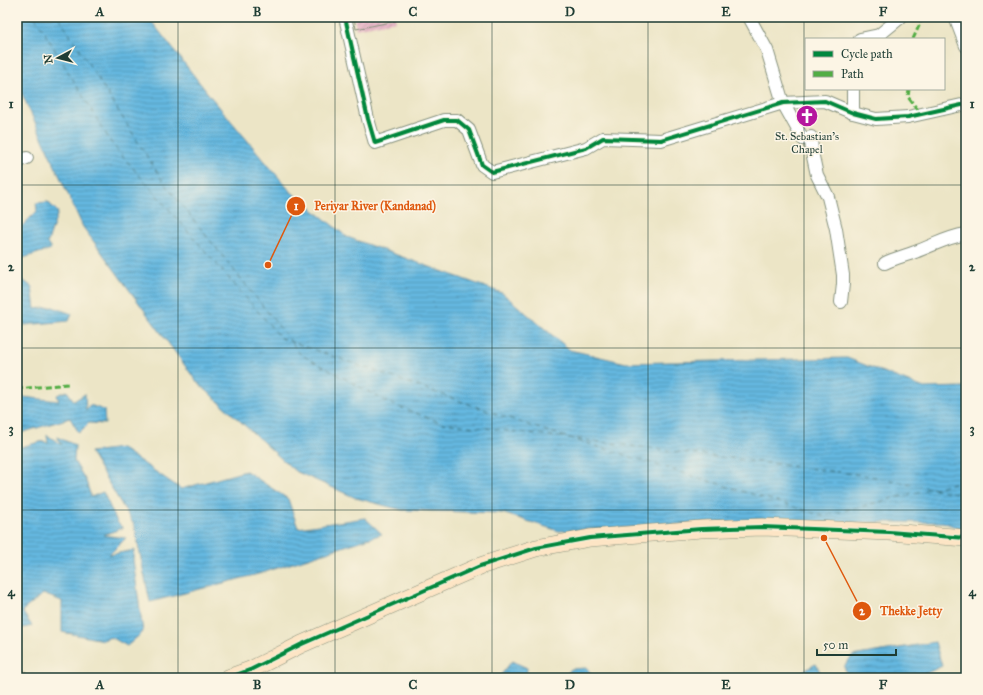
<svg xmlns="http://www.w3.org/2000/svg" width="983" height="695" font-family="'IM FELL Great Primer',serif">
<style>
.water{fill:url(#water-rules);stroke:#427a8a}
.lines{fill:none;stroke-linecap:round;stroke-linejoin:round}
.ferry{stroke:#305c5f;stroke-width:1;stroke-dasharray:5 4;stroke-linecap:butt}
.building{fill:url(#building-hatch)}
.street-casing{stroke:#86917d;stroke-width:14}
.secondary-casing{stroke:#86917d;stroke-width:18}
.street{stroke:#fff;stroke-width:12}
.secondary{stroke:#fde5c5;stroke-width:17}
.quiet{stroke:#52ad45;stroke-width:3;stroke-dasharray:6 3;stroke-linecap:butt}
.cycleway-casing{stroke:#fcf5e5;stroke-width:6}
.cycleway{stroke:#00873e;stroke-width:4}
.grid{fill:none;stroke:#1f3d34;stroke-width:1;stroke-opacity:0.55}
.labels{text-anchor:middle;stroke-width:3;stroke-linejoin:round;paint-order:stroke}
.poi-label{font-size:11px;fill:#1f3d34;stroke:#fcf5e5}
.leader{fill:none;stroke:#de580e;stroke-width:1.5}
.callout-dot{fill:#de580e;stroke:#fcf5e5;stroke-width:1.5}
.mark-label{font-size:12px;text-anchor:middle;font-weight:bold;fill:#fff}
.callout-label{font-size:12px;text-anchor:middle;font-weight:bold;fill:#de580e;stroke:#fcf5e5;stroke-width:3;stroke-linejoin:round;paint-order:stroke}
.neatline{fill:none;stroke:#1f3d34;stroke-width:1.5}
.grid-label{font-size:13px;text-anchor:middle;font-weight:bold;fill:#1f3d34}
</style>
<defs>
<pattern id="water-rules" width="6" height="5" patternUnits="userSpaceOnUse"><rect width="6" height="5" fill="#65b8e0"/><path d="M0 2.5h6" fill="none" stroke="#5397b6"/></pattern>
<pattern id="building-hatch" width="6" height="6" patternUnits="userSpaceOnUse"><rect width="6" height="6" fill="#e4adc3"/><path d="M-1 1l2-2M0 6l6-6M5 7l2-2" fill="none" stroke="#b88e9f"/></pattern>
</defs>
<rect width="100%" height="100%" fill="#fcf5e5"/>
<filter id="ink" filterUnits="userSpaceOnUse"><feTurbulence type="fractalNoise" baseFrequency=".025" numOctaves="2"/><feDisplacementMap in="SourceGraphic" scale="8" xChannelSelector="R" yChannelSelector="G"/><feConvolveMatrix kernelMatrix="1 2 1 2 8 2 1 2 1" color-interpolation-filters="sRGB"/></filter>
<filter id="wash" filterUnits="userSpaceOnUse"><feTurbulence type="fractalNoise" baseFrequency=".012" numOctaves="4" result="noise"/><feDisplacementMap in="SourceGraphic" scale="16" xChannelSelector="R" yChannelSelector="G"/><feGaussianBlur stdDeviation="0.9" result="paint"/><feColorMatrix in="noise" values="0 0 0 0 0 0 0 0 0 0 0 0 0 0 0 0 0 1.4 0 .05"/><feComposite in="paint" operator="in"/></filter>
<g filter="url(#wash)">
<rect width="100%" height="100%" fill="#ece5c6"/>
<g class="water">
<polygon points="17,17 148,17 210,96 290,191 347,237 502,293 570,350 626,363 847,358 924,388 966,387 966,531 943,522 721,522 559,531 502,513 402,510 356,498 295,471 197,382 83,227 17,83"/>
<polygon points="48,202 58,212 48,242 46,242 51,249 17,260 17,231 37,211 36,203"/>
<polygon points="17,276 32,287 35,309 53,307 72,314 69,321 24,325 23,315 17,312"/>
<polygon points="67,391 74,401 85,394 86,411 90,405 104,410 105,424 89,423 79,433 70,418 17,434 17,401 20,403 22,397 59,401 57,395"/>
<polygon points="47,435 62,445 57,437 75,445 74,461 86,481 91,497 103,492 117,522 123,528 103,535 126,538 109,555 134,550 133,559 143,632 127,646 111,637 103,640 62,632 62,601 43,594 22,611 32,626 18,629 19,620 17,615 17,448 44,441 48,444"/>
<polygon points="121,448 181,489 246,471 288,499 298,528 365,518 382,534 262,573 150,602 134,525 90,452"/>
<polygon points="935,642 942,666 916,678 849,678 844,667 852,656"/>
<polygon points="512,661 527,668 526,678 518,678 517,673 513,678 509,678 507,674 500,676"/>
<polygon points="816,664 823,678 790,678"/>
<polygon points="587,668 593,678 564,678 571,669"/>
</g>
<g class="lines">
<g class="ferry">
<polyline points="35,17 112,144 281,338 534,427 823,516 966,480"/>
<polyline points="59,17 164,183 290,340"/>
<polyline points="292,343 300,354 391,404 442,423 570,438"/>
<polyline points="577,439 870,476 966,495"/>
</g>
</g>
<g id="blocks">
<polygon class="building" points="354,17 395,17 396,21 356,29"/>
</g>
</g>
<g filter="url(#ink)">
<use href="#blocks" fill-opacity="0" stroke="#86917d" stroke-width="1"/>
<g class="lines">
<g class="street-casing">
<g id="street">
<polyline points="345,17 368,119 375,143 444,120 457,120 469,130 482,165 492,172 586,148 603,138 661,140 783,103 825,101 853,113 876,119 908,117 966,104"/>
<polyline points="749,17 767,50 783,103 803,139 811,137 812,152 817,175 828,197 836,229 843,275 843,284 841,302"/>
<polyline points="955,17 966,46"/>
<polyline points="860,39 879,35 901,17"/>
<polyline points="853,113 853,89"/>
<polyline points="17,162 27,158"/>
<path d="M 885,263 C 895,258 905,256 915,252 C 932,246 947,237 966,234"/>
</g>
</g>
<g class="secondary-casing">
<g id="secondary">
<polyline points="17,676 20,678"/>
<polyline points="228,678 250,670 302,644 480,566 536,548 590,538 701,529 762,527 889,532 966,538"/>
</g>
</g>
<use href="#street" class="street"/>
<use href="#secondary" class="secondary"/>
<g class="quiet">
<polyline points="913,39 923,17"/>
<polyline points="909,89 908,97 921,114"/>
<polyline points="17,389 68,384"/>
</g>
<g class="cycleway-casing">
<g id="cycleway">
<polyline points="345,17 368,119 375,143 444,120 457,120 469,130 482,165 492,172 586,148 603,138 661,140 783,103 825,101 853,113 876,119 908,117 966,104"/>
<polyline points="228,678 250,670 302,644 480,566 536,548 590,538 701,529 762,527 889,532 966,538"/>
</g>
</g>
<use href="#cycleway" class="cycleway"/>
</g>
</g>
<path class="grid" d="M 178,17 L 178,678M 335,17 L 335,678M 492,17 L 492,678M 648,17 L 648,678M 804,17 L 804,678M 17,185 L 966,185M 17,348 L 966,348M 17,510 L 966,510"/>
<defs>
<g id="church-disc" transform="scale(1.15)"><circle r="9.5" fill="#b5179e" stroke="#fcf5e5"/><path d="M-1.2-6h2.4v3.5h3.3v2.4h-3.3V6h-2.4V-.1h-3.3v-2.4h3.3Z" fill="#fff"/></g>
</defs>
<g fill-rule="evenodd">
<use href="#church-disc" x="807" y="116"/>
</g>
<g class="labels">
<g class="poi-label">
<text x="807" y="140">St. Sebastian's<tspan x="807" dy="13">Chapel</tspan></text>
</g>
</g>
<path class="leader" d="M268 265L296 206M824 538L862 611"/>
<g class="callout-dot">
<circle cx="268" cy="265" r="4"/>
<circle cx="824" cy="538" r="4"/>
<circle cx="296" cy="206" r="10"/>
<circle cx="862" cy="611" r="10"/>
</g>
<g class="mark-label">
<text x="296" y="210">1</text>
<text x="862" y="615">2</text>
</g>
<g class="callout-label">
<text x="375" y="210">Periyar River (Kandanad)</text>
<text x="911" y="615">Thekke Jetty</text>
</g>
<rect width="983" height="695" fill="none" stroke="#fcf5e5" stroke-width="44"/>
<rect x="805" y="38" width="140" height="52" fill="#fcf5e5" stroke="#a4ab9e"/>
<rect x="813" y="51" width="20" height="6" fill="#00873e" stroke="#a4ab9e"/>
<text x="841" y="58" font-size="12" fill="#1f3d34">Cycle path</text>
<rect x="813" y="71" width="20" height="6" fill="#52ad45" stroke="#a4ab9e"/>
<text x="841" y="78" font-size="12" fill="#1f3d34">Path</text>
<g transform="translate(58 58) rotate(263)" stroke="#fcf5e5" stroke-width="3" paint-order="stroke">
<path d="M0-3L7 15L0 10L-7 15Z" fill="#1f3d34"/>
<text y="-6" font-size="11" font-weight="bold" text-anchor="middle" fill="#1f3d34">N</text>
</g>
<path d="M817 649v6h79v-6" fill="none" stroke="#1f3d34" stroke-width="2"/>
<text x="823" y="649" font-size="12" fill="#1f3d34" stroke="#fcf5e5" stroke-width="3" paint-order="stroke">50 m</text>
<rect x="22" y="22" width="939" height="651" class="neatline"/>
<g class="grid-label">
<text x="100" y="16">A</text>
<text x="257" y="16">B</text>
<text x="413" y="16">C</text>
<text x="570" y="16">D</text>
<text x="726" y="16">E</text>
<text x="883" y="16">F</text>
<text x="11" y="108">1</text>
<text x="972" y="108">1</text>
<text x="11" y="271">2</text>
<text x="972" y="271">2</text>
<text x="11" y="433">3</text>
<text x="972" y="433">3</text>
<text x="11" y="596">4</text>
<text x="972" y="596">4</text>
<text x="100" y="689">A</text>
<text x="257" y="689">B</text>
<text x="413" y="689">C</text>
<text x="570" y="689">D</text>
<text x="726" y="689">E</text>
<text x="883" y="689">F</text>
</g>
</svg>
